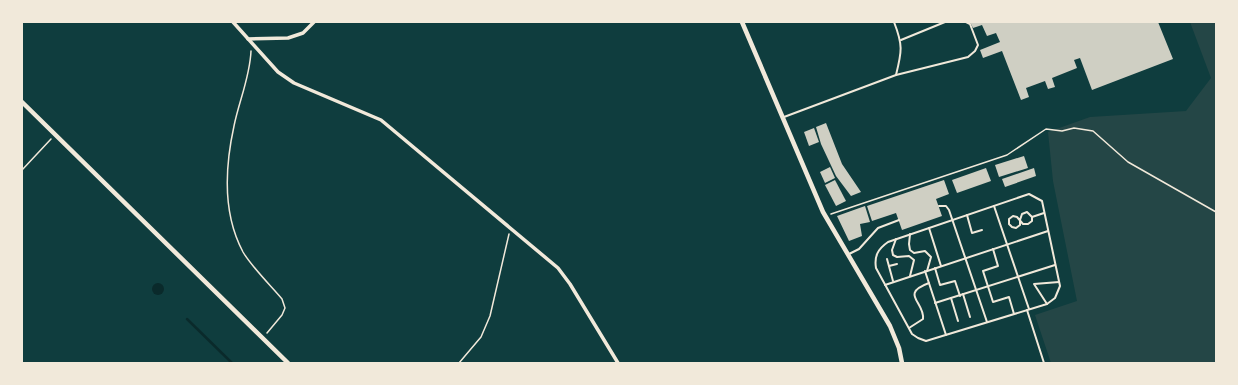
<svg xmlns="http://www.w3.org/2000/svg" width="1238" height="385" font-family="'Asap Condensed',sans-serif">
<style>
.green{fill:#244646}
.water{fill:#0a2a2b}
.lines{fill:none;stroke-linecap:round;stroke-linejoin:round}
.stream{stroke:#0a2a2b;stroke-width:2.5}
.building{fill:#cfcfc3}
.path{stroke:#f1e9da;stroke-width:1.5}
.service{stroke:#f1e9da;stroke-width:2}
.minor{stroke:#f1e9da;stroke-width:3.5}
.tertiary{stroke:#f1e9da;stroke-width:4.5}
</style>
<rect width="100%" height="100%" fill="#0f3d3e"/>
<polygon class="green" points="1190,22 1216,22 1216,363 1051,363 1035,315 1077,301 1053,181 1048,132 1090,117 1186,111 1211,78"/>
<circle class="water" cx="158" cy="289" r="6"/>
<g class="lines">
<polyline class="stream" points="187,319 232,363"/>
</g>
<g class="building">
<polygon points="970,22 1158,22 1173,59 1092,90 1080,58 1074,60 1077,68 1052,78 1055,87 1048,89 1045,81 1026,88 1029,97 1021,100 1002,51 983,58 980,50 1000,42 996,33 987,36 982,25 973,28"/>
<polygon points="826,123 842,164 861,192 851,196 836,176 821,144 816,127"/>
<polygon points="814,128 819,142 809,146 804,132"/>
<polygon points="1024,156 1028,168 999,177 995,165"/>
<polygon points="830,167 835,178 825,183 820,172"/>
<polygon points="986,168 991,181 957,193 952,180"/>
<polygon points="1034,168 1036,176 1005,187 1002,179"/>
<polygon points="835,180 846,201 836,206 825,185"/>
<polygon points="944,180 949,194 936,199 942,216 902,230 896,213 872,221 867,206"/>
<polygon points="865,206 870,222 860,224 862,236 849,241 837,216"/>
</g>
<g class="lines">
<g class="path">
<path d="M 251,51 C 250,77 239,101 234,126 C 225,167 222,213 243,252 C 251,266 271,286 282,299 L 285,308 L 282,315 L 267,333"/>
<polyline points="22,170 51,139"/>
<polyline points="831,214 1007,155 1046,129 1062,131 1074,128 1093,131 1128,162 1216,212"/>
<polyline points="459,363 481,337 490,316 509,234"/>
</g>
<g class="service">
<path d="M 894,22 C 903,45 902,51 896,75"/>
<polyline points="901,40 945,22"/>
<polyline points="784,117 896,75 968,57 975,51 978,45 970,24 966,22"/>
<path d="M 1029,194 L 1042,201 L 1060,286 L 1055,298 L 1047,304 L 926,341 L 918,338 L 912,334 L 876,268 C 874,256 878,249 888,242 Z"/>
<polyline points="939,206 946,206 949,210 987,322"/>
<polyline points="994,206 1029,309"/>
<polyline points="967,215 972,233 982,230"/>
<polyline points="1032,217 1044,213"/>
<polyline points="1020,220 1020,225 1016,228 1012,227 1009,224 1009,219 1013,216 1017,217 1023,224 1028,224 1032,221 1032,217 1027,212 1022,214 1020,220"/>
<polyline points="929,228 941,266"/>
<polyline points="910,234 909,244 910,250 914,253 925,251 931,257 927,271"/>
<polyline points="896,239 892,250 893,255 897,257 909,256 914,260 910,276"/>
<polyline points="993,249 998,266 983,271 993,302 1009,297 1014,314"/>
<polyline points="849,254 859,249 878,228 899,220"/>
<polyline points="887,259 893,281"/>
<polyline points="889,266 897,264"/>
<polyline points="935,268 940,285 955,281 960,296"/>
<polyline points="925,271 946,335"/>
<polyline points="885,285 1048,231"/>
<polyline points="963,294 970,317"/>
<polyline points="951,298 958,321"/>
<polyline points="935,303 1055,265"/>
<polyline points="1047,304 1034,284 1059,282"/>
<polyline points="1027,310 1044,363"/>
<path d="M 909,328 L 923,319 C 925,302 899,294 929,283"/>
</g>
<g class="minor">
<polyline points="233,22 278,72 294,83 381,120 558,268 570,284 618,363"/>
<polyline points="248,39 288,38 303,33 314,22"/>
</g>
<g class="tertiary">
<polyline points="742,22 823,212 890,326 899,348 902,363"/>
<polyline points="22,102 288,363"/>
</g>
</g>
<rect width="1238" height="385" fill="none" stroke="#f1e9da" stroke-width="46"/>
</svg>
